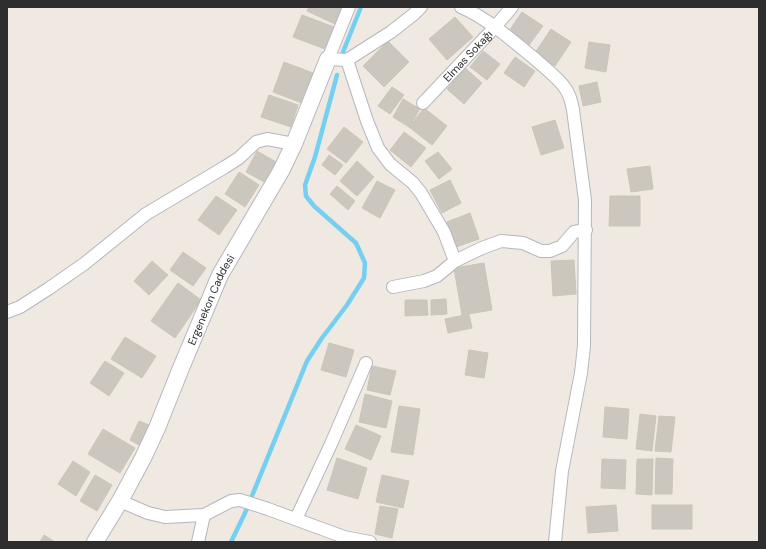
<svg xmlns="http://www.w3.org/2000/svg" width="766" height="549" font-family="'DM Sans',sans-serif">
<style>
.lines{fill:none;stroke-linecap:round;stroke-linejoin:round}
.stream{stroke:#75cff0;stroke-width:4.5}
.building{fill:#cbc7bf;stroke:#cbc5ba}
.minor-casing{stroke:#b4b7c1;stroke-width:14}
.tertiary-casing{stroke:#b4b7c1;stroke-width:18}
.minor{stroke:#fff;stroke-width:12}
.tertiary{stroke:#fff;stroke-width:16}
.labels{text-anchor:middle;stroke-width:3;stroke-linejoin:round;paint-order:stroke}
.street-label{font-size:11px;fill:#2e2e2e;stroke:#fff}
</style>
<rect width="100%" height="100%" fill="#efe9e1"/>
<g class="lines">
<g class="stream">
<polyline points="343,52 361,7"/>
<polyline points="231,542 245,513 307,361 322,338 347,305 364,278 365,263 356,243 314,206 306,196 305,185 315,157 337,75"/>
</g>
</g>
<g class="building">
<polygon points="309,7 343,7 335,24 307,11"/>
<polygon points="522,12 543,26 529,45 509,31"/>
<polygon points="302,15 334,27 325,49 293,37"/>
<polygon points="455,17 473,37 447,60 429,39"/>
<polygon points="551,29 571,42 555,66 535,53"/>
<polygon points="388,41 409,62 384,87 363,66"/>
<polygon points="589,42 610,45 606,72 585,68"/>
<polygon points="483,51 500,64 487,80 470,67"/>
<polygon points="515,57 535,71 524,87 504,73"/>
<polygon points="284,62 313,73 302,103 273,92"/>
<polygon points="465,68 482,83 464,104 447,89"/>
<polygon points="597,82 601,102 583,106 579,86"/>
<polygon points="392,87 404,95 390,114 378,106"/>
<polygon points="269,95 298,105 291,127 261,117"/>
<polygon points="403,99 420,109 409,127 393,117"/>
<polygon points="424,108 447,126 432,145 409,127"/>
<polygon points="555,120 564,148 541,155 532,127"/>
<polygon points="344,127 363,142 346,163 327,149"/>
<polygon points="404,132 426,148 411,167 390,150"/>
<polygon points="257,151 278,163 266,183 246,172"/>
<polygon points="438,152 452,169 439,179 425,161"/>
<polygon points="329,155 343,165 335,175 322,165"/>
<polygon points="357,161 374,177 357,196 340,181"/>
<polygon points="650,166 653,189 631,192 627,169"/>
<polygon points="239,172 259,185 245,207 225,194"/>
<polygon points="450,180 461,203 442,213 430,190"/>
<polygon points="377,181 395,190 380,218 362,208"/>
<polygon points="337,186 355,201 348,210 330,194"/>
<polygon points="216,196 237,210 219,235 198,220"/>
<polygon points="610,196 640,196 640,226 609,226"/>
<polygon points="470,213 479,239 456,247 447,222"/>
<polygon points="183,252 206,268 193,286 170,270"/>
<polygon points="574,260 576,294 553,296 551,261"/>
<polygon points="152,261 168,275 149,295 134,281"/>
<polygon points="484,263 492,310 462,315 454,268"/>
<polygon points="178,283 201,300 175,338 151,321"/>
<polygon points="446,299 447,314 431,315 431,300"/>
<polygon points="405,300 427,300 428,315 405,316"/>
<polygon points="469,314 472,328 448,333 445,319"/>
<polygon points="125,337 156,356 142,378 111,359"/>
<polygon points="329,343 354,350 346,377 321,370"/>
<polygon points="469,350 488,353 484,378 465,375"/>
<polygon points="105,361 124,373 109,396 90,383"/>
<polygon points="372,366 396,371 390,395 367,390"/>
<polygon points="365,394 392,401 386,428 359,422"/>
<polygon points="399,406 420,409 413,455 391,452"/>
<polygon points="605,407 629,409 627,439 603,437"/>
<polygon points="640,414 656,416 652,451 636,449"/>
<polygon points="659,416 675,417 671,452 655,451"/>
<polygon points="139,421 149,425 139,445 130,440"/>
<polygon points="356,425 381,436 371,460 345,449"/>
<polygon points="103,429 135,448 120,473 88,454"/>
<polygon points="337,458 367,468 358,499 327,490"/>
<polygon points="656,458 673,459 672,494 655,494"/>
<polygon points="602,459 626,460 625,489 601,488"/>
<polygon points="637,459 653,459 652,495 636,494"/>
<polygon points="73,461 90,472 76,496 58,484"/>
<polygon points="95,475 112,485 97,511 80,501"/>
<polygon points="382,475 409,481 403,508 376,502"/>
<polygon points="616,505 618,531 588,533 586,507"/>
<rect x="652" y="505" width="40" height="24"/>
<polygon points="380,506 398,509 392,538 375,534"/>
<polygon points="44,535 55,542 40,542"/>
</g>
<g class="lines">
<g class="minor-casing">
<g id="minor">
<polyline points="349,7 328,59 347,60 391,32 414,14 421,7"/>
<path d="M 461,7 C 487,18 513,41 535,59 C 544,67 554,75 562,84 C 569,92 571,100 573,110 L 585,200 L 584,346 L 581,373 L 562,471 L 555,542"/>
<polyline points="347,60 367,121 378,148 390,164 413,183 421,193 444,232 455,261"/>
<path id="s1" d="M 423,103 L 494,28 L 512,7"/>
<polyline points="393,287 424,281 437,276 455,261 482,248 501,241 523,243 541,251 550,251 562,246 574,232 586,230"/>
<polyline points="7,312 20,307 48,289 84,264 146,214 225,167 239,158 256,142 267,139 294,144"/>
<polyline points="120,501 148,513 165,517 204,515 231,501 240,500 268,509 344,537 370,542"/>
<polyline points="296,519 331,444 366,363"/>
<polyline points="198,542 204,515"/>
</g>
</g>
<g class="tertiary-casing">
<g id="tertiary">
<path id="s2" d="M 95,542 L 120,501 L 143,458 L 157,428 L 181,368 L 220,275 L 281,171 L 294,144 L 328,59"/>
</g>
</g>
<use href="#minor" class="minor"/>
<use href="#tertiary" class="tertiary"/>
</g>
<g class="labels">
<g class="street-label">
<text dy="4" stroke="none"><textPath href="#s1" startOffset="65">Elmas Sokağı</textPath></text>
<text dy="4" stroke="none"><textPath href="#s2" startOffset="269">Ergenekon Caddesi</textPath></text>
</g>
</g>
<rect width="766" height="549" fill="none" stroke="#2e2e2e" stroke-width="16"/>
</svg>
